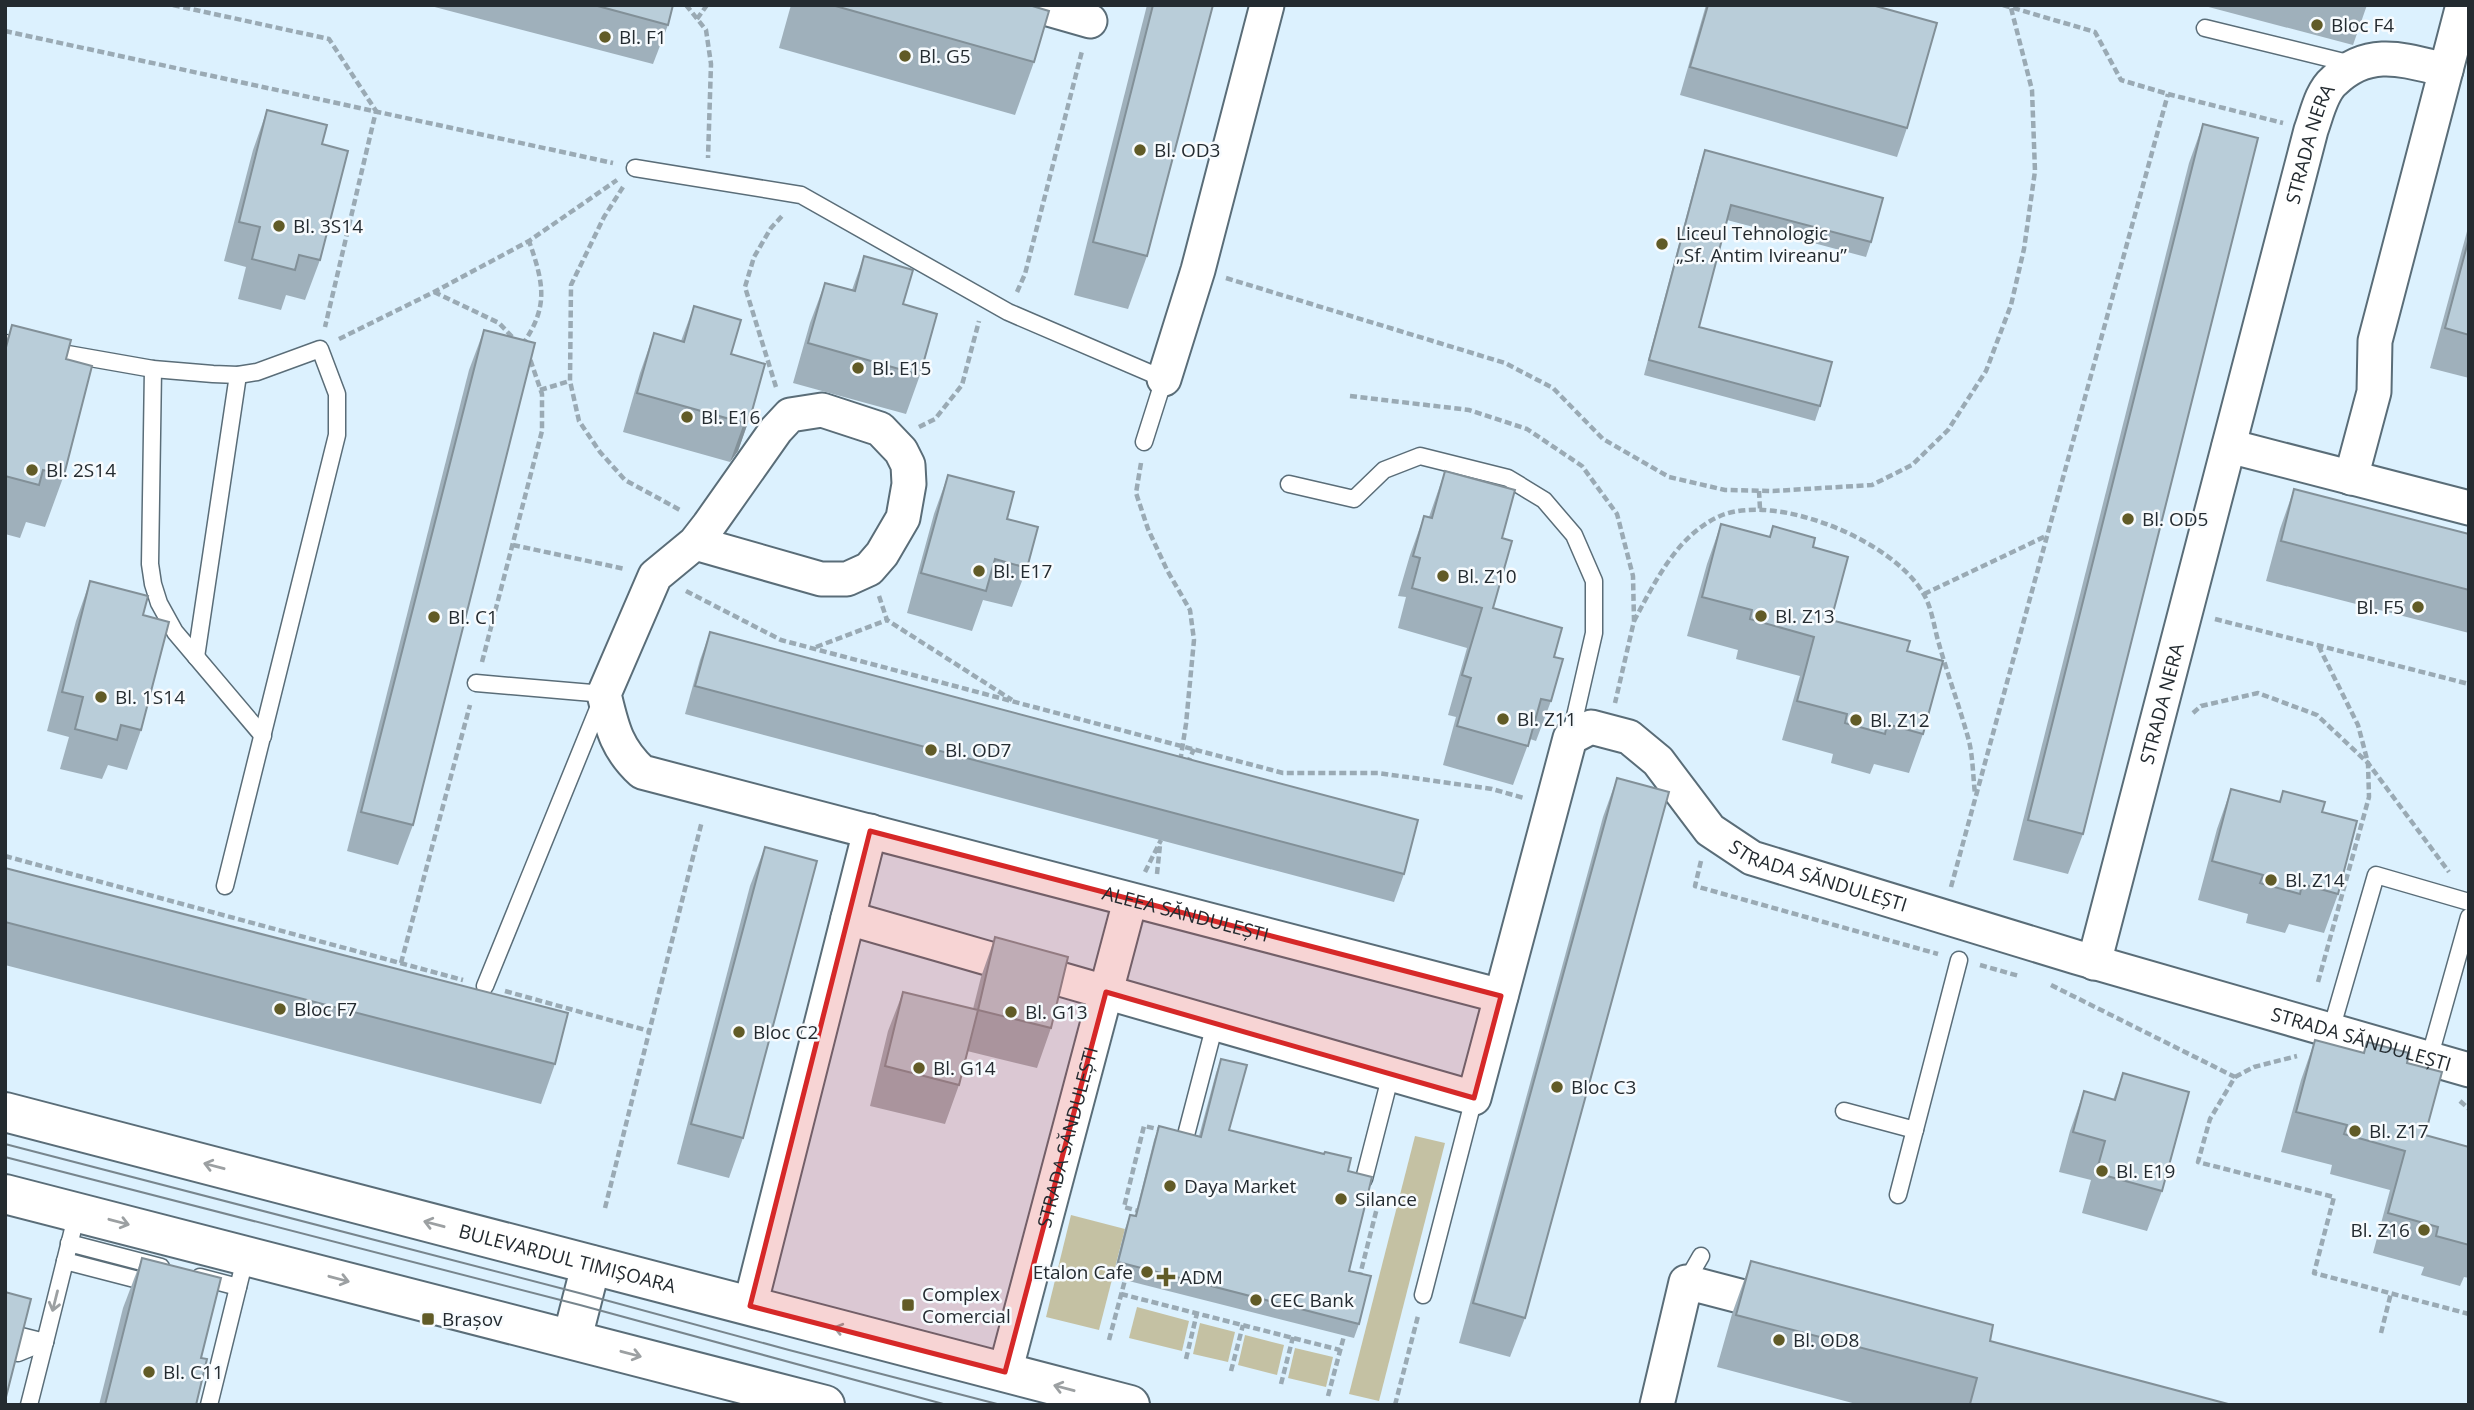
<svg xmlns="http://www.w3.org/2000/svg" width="2474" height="1410" font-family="'Open Sans',sans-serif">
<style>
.green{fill:#c4c1a3}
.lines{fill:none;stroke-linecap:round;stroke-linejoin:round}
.lane-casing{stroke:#5a6d78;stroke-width:19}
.street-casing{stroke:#5a6d78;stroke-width:37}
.secondary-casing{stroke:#5a6d78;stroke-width:42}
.path{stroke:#9aaab4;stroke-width:4.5;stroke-dasharray:7 3.5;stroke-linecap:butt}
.lane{stroke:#fff;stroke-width:16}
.street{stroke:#fff;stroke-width:33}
.secondary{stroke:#fff;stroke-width:38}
.tram{stroke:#77858d;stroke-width:2}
.wall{fill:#9fb0bb}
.shaded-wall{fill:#829098}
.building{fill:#b9cdd9;stroke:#829098;stroke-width:2}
.oneway{stroke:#9ca0a2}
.marked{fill:#d62828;fill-opacity:0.2;stroke:#d62828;stroke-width:5;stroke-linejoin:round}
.poi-dot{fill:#615b27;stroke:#f7fbfe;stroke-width:2.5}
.labels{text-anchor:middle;stroke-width:5;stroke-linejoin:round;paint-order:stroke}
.poi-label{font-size:19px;fill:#242b30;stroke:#f7fbfe;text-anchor:start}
.street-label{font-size:19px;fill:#242b30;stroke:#f7fbfe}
</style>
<rect width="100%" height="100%" fill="#dcf1fe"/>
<g class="green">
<polygon points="1415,1136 1445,1143 1379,1401 1349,1394"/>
<polygon points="1071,1215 1125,1229 1099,1330 1046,1317"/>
<polygon points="1137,1307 1189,1321 1182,1351 1129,1338"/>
<polygon points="1200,1323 1235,1332 1228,1362 1193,1354"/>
<polygon points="1245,1335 1284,1345 1277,1375 1238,1365"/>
<polygon points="1295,1348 1333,1357 1326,1387 1288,1378"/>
</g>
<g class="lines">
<g class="lane-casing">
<g id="lane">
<polyline points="2205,28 2352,64"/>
<polyline points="635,168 801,195 1008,312 1164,379 1144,442"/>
<polyline points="5,343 153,369 213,374 238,375 257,372 320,349 337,394 337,435 225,886"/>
<polyline points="153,369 150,564 153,584 159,603 175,632 263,736"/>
<polyline points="1289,484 1354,499 1384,470 1420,456 1508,478 1544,500 1574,535 1594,581 1594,633 1570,738"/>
<polyline points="196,657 238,375"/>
<polyline points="476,683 604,694 485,986"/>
<polyline points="2331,1030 2376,875 2469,902"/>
<polyline points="2429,1059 2469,917"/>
<polyline points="1844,1111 1915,1130"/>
<polyline points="1186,1135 1215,1024"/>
<polyline points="1364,1179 1391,1074"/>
<polyline points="1898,1195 1959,960"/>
<polyline points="69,1243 161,1267"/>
<polyline points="65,1261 154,1284"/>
<polyline points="200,1277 238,1287"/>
<polyline points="1686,1282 1701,1256"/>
<polyline points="1423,1295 1474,1098"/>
<polyline points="5,1332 45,1342 77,1213"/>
<polyline points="5,1350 18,1353 45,1342"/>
<polyline points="29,1405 45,1342"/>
<polyline points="209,1405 246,1255"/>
</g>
</g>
<g class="street-casing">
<g id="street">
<polyline points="1034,5 1090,21"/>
<polyline points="1164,379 1198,270 1267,5"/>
<polyline points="2229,446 2469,508"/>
<polyline points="2351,478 2374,392 2375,341 2463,5"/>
<path id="s1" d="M 695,543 L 821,579 L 847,579 L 869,569 L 882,554 L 903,518 L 909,484 L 908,465 L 901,451 L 880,429 L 822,410 L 790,415 L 776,430 L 709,525 L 695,543 L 655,576 L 604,694 C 612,727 616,748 642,772 L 1501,996"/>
<path id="s2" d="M 848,918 L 1474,1098 L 1570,738 L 1591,727 L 1629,737 L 1658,761 L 1710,830 L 1752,858 L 2076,957 L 2469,1070"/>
<path id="s3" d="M 2094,963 L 2311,130 C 2317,114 2321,92 2334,81 C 2369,47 2404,60 2446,70"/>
<polyline points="750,1306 870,831"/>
<path id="s4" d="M 1005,1372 L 1130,901"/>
<polyline points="1657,1405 1686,1282 1782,1307"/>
</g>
</g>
<g class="secondary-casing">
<g id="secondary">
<path id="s5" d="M 5,1112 L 1130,1405"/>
<polyline points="5,1194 825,1405"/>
<polyline points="572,1339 591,1265"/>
</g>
</g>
<g class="path">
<polyline points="173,5 329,39 376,111 325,327"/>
<polyline points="686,5 706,30 711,64 708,158"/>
<polyline points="2003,5 2095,32 2121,80 2168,94 2283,123"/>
<polyline points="697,19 707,5"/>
<polyline points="5,31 613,163"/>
<polyline points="623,187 604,217 571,285 570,381 579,421 600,452 625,480 680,510"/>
<polyline points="1226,278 1505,363 1553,388 1603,439 1669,477 1725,490 1773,491 1872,485 1912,465 1948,430 1986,371 2011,305 2024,249 2035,171 2032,90 2011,8"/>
<polyline points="434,292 499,323 516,341"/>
<polyline points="1017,292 1025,274 1082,51"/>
<polyline points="339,339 434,292 529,241 617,180"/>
<path d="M 522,345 C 549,307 544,284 529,241"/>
<polyline points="776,387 745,287 754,257 771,228 783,215"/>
<polyline points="540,390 570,381"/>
<polyline points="1350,396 1469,410 1527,429 1582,466 1617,514 1633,576 1634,621 1615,703"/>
<polyline points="919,427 935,419 962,385 979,321"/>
<polyline points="1141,463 1136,493 1148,529 1167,570 1190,610 1194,640 1186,724 1180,762"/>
<polyline points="1759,491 1760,509"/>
<polyline points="513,545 625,569"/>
<polyline points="686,591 781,640 1283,773 1378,773 1492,789 1524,798"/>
<polyline points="1924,594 2046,536"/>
<polyline points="879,596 887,620 1012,700"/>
<polyline points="2215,619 2469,684"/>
<path d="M 1634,621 C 1655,582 1677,535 1720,516 C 1777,492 1893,541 1923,593 C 1932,607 1934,628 1939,644 C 1948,676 1960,708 1969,741 C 1973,758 1973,777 1975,794"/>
<polyline points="816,647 887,620"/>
<polyline points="482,662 542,431 542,394 529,356"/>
<polyline points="2193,713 2201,706 2258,693 2317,715 2368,763 2449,872"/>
<polyline points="1187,764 1194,749"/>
<polyline points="5,856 463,980"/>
<polyline points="1701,861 1695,886 1938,954"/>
<polyline points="1145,872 1161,840"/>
<polyline points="1157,874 1160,845"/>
<polyline points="1951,887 2168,94"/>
<polyline points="401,963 470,705"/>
<polyline points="1980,965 2019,976"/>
<polyline points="2318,982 2369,797 2368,763 2358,725 2319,647"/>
<polyline points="2051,985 2235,1077 2210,1119 2198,1162 2334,1197 2314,1273 2469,1314"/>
<polyline points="505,991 649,1031"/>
<polyline points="2235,1077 2254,1067 2297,1056"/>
<polyline points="2460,1101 2469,1109"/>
<polyline points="605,1208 702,821"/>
<polyline points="1142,1212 1124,1207 1144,1126 1162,1130"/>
<polyline points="1359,1279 1380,1196"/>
<polyline points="1121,1294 1340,1350"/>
<polyline points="2381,1333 2391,1293"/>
<polyline points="1109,1340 1125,1280"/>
<polyline points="1186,1359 1197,1313"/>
<polyline points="1231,1371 1243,1325"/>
<polyline points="1281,1384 1293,1337"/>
<polyline points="1328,1396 1344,1336"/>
<polyline points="1395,1405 1418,1316"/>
</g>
<use href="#lane" class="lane"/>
<use href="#street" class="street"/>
<use href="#secondary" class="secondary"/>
<g class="tram">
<polyline points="5,1144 583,1294 789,1350 1001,1405"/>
<polyline points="5,1157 580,1305 947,1405"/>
</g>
</g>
<g class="wall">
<polygon points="427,5 673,5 668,25 653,64"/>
<polygon points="791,5 1029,5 1034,62 1015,115 779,48"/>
<polygon points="1147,5 1213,5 1147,256 1128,309 1074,295"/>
<polygon points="1706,5 1872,5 1907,128 1897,157 1680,95"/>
<polygon points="2201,5 2367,5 2353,45"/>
<polygon points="267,110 322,144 320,260 305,300 286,295 281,310 238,299 246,267 224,261 253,150"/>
<polygon points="2203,124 2083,834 2068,874 2013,860 2189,163"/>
<polygon points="1705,150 1871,242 1866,257 1727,220 1699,327 1820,406 1815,421 1644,375 1700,165"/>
<polygon points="2469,224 2469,378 2430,368"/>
<polygon points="864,256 903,304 920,375 906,414 793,383 810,323 825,283 852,290"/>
<polygon points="694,306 731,354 752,411 738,451 730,462 623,432 640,373 654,333 681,341"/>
<polygon points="12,325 66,359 64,475 45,527 26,522 20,538 5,534 5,344"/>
<polygon points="484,330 413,825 398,865 347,851 469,370"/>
<polygon points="1445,471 1502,538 1493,608 1554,657 1551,701 1536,741 1530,739 1513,785 1443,765 1456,717 1448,715 1467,648 1398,628 1406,597 1398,596 1410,555 1424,516 1429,517"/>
<polygon points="948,475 1007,519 1027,568 1012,607 983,600 972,631 907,613 934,514"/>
<polygon points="2294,489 2469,534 2469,633 2266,581 2280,529"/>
<polygon points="1721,524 1769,537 1773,526 1813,547 1831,620 1907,651 1923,734 1909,773 1874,764 1870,774 1831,763 1833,754 1782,740 1800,676 1736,659 1738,650 1687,636 1707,564"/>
<polygon points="90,581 143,615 141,730 127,770 108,765 102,779 60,769 69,737 47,731 76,621"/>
<polygon points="710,632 1404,874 1394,902 685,714 700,660"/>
<polygon points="1617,778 1525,1318 1510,1357 1459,1343 1603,817"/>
<polygon points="2231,789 2279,802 2283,791 2322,812 2338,894 2324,933 2289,924 2285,933 2246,923 2248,914 2198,900 2217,829"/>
<polygon points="765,847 743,1138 729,1178 677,1164 750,886"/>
<polygon points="5,868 555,1064 541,1104 5,965"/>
<polygon points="995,937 1051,1028 1037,1068 967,1051 959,1085 945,1124 870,1106 888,1031 903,992 973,1009 981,977"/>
<polygon points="2315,1040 2363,1053 2367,1042 2407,1063 2425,1135 2469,1147 2469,1278 2464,1277 2460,1286 2421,1275 2424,1267 2373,1253 2390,1190 2330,1174 2332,1165 2281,1152 2301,1080"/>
<polygon points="1221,1059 1229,1130 1348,1171 1349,1271 1359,1324 1354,1338 1113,1277 1125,1229 1130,1215 1135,1216 1154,1140 1159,1126 1199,1136 1216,1073"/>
<polygon points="2123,1073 2162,1191 2147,1231 2082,1213 2091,1180 2059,1172 2070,1131 2084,1091 2113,1100"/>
<polygon points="142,1258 201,1358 196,1405 99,1405 123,1308"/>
<polygon points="1751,1261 1990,1341 2232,1405 1860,1405 1717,1367 1732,1314"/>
</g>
<polygon class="shaded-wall" points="752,411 738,451 730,462 744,423"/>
<g class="building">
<polygon points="594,5 673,5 668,25"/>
<polygon points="832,5 1029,5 1049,11 1034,62"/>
<polygon points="1153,5 1213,5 1147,256 1093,242"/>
<polygon points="1708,5 1872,5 1937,23 1907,128 1690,67"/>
<polygon points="267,110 327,125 322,144 348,151 320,260 299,255 295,270 252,259 260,227 239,222"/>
<polygon points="2203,124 2258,138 2083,834 2028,820"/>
<polygon points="1705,150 1883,198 1871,242 1731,205 1699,327 1832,362 1820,406 1649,360"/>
<polygon points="2469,238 2469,335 2445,328"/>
<polygon points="864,256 913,270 903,304 937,314 920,375 808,343 825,283 855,291"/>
<polygon points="694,306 741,320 731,354 765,364 752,411 744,423 637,393 654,333 684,342"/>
<polygon points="12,325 71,340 66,359 92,366 64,475 43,470 39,485 5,476 5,351"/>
<polygon points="484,330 535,343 413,825 361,812"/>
<polygon points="1445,471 1515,490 1502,538 1512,541 1493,608 1562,628 1554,657 1563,659 1551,701 1541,699 1528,746 1457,726 1471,678 1462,675 1482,608 1412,588 1420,558 1413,556 1424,516 1432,518"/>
<polygon points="948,475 1014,492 1007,519 1038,527 1027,568 995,559 986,591 921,573"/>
<polygon points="2294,489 2469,534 2469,590 2281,541"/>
<polygon points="1721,524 1770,537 1773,526 1815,538 1813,547 1848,557 1831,620 1910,641 1907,651 1943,661 1923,734 1887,724 1885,734 1845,723 1847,714 1797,701 1814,637 1750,619 1752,610 1702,597"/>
<polygon points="90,581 148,596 143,615 169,622 141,730 121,725 117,740 75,729 83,697 62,692"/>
<polygon points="710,632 1418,820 1404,874 695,686"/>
<polygon points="1617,778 1669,792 1525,1318 1473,1303"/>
<polygon points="2231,789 2280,802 2283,791 2325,802 2322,812 2357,821 2338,894 2302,884 2300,894 2260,883 2263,875 2212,861"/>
<polygon points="765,847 817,861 743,1138 691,1124"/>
<polygon points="5,868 568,1013 555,1064 5,922"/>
<polygon points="995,937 1068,957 1051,1028 978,1010"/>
<polygon points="903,992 978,1010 959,1085 885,1066"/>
<polygon points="2315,1040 2364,1053 2367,1042 2409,1053 2407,1063 2442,1072 2425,1135 2469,1147 2469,1245 2436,1236 2438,1227 2388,1213 2405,1151 2344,1134 2347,1125 2296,1112"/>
<polygon points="1221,1059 1247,1065 1229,1130 1324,1154 1325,1152 1351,1158 1348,1171 1372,1177 1349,1271 1371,1276 1359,1324 1118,1262 1130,1215 1136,1216 1159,1126 1201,1137"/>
<polygon points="2123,1073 2189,1092 2162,1191 2096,1173 2105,1141 2073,1132 2084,1091 2115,1100"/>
<polygon points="142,1258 221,1278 201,1358 207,1359 196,1405 105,1405"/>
<polygon points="1751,1261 1993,1325 1990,1341 2232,1405 1970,1404 1977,1378 1736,1315"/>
<polygon points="5,1292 31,1299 5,1401"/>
</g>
<defs><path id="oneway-shaft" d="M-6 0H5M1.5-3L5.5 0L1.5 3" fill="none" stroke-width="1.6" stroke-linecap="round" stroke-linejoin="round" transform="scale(1.75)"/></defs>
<g class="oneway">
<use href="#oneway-shaft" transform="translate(214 1166) rotate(-165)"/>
<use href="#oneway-shaft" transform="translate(119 1222) rotate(15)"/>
<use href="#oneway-shaft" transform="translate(434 1224) rotate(-165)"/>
<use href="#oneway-shaft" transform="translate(339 1279) rotate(15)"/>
<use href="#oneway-shaft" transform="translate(55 1301) rotate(104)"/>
<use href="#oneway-shaft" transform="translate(844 1330) rotate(-165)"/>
<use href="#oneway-shaft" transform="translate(631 1354) rotate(15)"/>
<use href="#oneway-shaft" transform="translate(1064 1388) rotate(-165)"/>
</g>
<path class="marked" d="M 870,831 L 1501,996 L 1474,1098 L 1106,992 L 1005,1372 L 750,1306 Z"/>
<g class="poi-dot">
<circle cx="2317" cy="25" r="7"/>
<circle cx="605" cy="37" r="7"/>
<circle cx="905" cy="56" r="7"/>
<circle cx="1140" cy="150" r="7"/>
<circle cx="279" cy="226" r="7"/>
<circle cx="1662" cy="244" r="7"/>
<circle cx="858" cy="368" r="7"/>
<circle cx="687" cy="417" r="7"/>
<circle cx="32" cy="470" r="7"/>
<circle cx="2128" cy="519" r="7"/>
<circle cx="979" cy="571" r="7"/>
<circle cx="1443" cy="576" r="7"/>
<circle cx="2418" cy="607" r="7"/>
<circle cx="1761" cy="616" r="7"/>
<circle cx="434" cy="617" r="7"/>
<circle cx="101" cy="697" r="7"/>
<circle cx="1503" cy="719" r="7"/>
<circle cx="1856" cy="720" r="7"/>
<circle cx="931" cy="750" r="7"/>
<circle cx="2271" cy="880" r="7"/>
<circle cx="280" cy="1009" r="7"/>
<circle cx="1011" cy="1012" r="7"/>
<circle cx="739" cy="1032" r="7"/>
<circle cx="919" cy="1068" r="7"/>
<circle cx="1557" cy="1087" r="7"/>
<circle cx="2355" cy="1131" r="7"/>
<circle cx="2102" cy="1171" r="7"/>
<circle cx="1170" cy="1186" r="7"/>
<circle cx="1341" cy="1199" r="7"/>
<circle cx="2424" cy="1230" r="7"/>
<circle cx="1147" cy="1272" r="7"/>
<path d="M1162.5 1266.5h7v7h7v7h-7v7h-7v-7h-7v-7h7z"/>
<circle cx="1256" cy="1300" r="7"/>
<rect x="901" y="1298" width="14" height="14" rx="3.5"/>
<rect x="421" y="1312" width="14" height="14" rx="3.5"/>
<circle cx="1779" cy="1340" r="7"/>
<circle cx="149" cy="1372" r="7"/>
</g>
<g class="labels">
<g class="poi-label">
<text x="2331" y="32">Bloc F4</text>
<text x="619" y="44">Bl. F1</text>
<text x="919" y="63">Bl. G5</text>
<text x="1154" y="157">Bl. OD3</text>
<text x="293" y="233">Bl. 3S14</text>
<text x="1676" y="240">Liceul Tehnologic<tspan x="1676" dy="22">„Sf. Antim Ivireanu”</tspan></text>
<text x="872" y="375">Bl. E15</text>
<text x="701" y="424">Bl. E16</text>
<text x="46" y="477">Bl. 2S14</text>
<text x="2142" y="526">Bl. OD5</text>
<text x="993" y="578">Bl. E17</text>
<text x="1457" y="583">Bl. Z10</text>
<text x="2404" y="614" text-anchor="end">Bl. F5</text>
<text x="1775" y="623">Bl. Z13</text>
<text x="448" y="624">Bl. C1</text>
<text x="115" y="704">Bl. 1S14</text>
<text x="1517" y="726">Bl. Z11</text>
<text x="1870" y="727">Bl. Z12</text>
<text x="945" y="757">Bl. OD7</text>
<text x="2285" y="887">Bl. Z14</text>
<text x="294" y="1016">Bloc F7</text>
<text x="1025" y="1019">Bl. G13</text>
<text x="753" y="1039">Bloc C2</text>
<text x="933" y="1075">Bl. G14</text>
<text x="1571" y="1094">Bloc C3</text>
<text x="2369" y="1138">Bl. Z17</text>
<text x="2116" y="1178">Bl. E19</text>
<text x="1184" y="1193">Daya Market</text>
<text x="1355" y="1206">Silance</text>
<text x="2410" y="1237" text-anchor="end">Bl. Z16</text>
<text x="1133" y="1279" text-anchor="end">Etalon Cafe</text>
<text x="1180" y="1284">ADM</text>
<text x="922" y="1301">Complex<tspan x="922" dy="22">Comercial</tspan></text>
<text x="1270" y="1307">CEC Bank</text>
<text x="442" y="1326">Brașov</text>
<text x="1793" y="1347">Bl. OD8</text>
<text x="163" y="1379">Bl. C11</text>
</g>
<g class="street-label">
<text dy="7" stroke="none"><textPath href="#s3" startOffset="847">STRADA NERA</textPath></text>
<text dy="7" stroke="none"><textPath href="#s3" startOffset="268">STRADA NERA</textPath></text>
<text dy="7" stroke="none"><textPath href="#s2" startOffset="1330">STRADA SĂNDULEȘTI</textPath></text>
<text dy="7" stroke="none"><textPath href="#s1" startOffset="1426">ALEEA SĂNDULEȘTI</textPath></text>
<text dy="7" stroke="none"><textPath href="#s2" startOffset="1897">STRADA SĂNDULEȘTI</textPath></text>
<text dy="7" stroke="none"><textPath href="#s4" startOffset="243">STRADA SĂNDULEȘTI</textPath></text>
<text dy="7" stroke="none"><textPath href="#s5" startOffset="581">BULEVARDUL TIMIȘOARA</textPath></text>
</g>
</g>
<rect width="2474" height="1410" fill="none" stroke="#242b30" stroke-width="14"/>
</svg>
